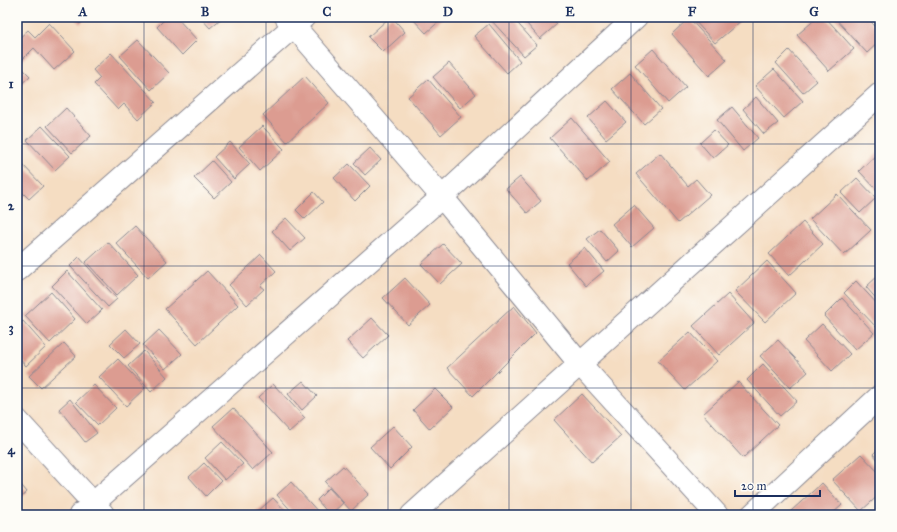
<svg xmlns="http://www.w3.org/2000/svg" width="897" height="532" font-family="'IM FELL Great Primer',serif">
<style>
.building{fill:#dc9c91}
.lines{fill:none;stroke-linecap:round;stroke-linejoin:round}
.street-casing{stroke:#888690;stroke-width:24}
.street{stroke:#fff;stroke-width:22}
.grid{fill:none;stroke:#1b2f5e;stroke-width:1;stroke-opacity:0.55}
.neatline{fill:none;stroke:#1b2f5e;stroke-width:1.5}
.grid-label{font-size:13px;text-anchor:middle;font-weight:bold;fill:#1b2f5e}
</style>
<rect width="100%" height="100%" fill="#fdfcf7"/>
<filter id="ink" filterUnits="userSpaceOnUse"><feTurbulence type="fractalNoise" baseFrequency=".025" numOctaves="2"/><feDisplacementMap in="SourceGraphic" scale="8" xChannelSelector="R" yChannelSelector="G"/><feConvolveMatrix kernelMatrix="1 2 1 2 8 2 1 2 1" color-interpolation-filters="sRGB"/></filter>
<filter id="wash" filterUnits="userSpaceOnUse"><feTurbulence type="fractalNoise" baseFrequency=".012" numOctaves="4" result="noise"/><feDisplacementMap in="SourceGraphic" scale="16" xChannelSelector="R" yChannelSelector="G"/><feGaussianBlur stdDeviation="0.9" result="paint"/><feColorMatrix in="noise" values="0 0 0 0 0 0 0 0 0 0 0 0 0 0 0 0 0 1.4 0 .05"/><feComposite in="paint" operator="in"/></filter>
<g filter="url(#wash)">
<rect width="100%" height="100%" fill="#f5ddc2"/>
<g id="blocks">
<g class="building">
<polygon points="74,17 87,17 80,24"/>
<polygon points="167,17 176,17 197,40 182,55 157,27"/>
<polygon points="200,17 223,17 210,28"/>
<polygon points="390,17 392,17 405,32 383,52 368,37"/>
<polygon points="411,17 444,17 426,33"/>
<polygon points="494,17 512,17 537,45 524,56 491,20"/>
<polygon points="521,17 551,17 557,24 540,39"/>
<polygon points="696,17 740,17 742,20 715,43 693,19"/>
<polygon points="818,17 825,17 854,49 829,71 797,35"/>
<polygon points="834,17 867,17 880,32 880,41 867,53"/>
<polygon points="689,18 727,60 709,76 672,34"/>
<polygon points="49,23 75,51 54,70 34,48 21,61 17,56 17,40 28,30 35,37"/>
<polygon points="489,24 520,61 507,73 474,36"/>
<polygon points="138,40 169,73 151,90 120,56"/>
<polygon points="653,49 686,87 668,103 635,65"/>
<polygon points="789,50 817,81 803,93 776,63"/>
<polygon points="111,53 156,102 138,119 124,104 118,110 94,84 100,78 93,70"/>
<polygon points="17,63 30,76 17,88"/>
<polygon points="449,63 476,94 460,108 433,77"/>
<polygon points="774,69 803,101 784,118 755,86"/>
<polygon points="630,73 661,109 644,124 612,89"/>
<polygon points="305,76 329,103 287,142 263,115"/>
<polygon points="428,79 461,117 441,135 408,97"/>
<polygon points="756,97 778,123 764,134 743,109"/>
<polygon points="607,101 626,122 606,139 588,118"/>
<polygon points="732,107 758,138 743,151 717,120"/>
<polygon points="66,108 91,136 72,153 47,126"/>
<polygon points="572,118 610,162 588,181 550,138"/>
<polygon points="42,126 70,156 55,170 27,140"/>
<polygon points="262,126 284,149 260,171 239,147"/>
<polygon points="714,130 728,145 713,158 700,143"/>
<polygon points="230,142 250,164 234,179 214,157"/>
<polygon points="370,148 381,160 365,175 354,163"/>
<polygon points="660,153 688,186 696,179 710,195 678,223 636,174"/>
<polygon points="878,153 880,155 879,192 859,171"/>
<polygon points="212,161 231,182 214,198 194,178"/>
<polygon points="21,163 43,186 29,199 17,187 17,166"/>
<polygon points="349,164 370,186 355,201 334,178"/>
<polygon points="520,177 541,201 527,213 506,189"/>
<polygon points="857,178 876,198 860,213 841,193"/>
<polygon points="314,192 323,202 305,219 296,210"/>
<polygon points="837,194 871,230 844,255 810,219"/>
<polygon points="634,205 654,228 632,247 612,224"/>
<polygon points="286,218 305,238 290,251 272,231"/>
<polygon points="803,222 823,244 789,276 769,254"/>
<polygon points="135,226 167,261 148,278 116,243"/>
<polygon points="600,229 619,251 607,262 587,239"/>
<polygon points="108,242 138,275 117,295 86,262"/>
<polygon points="443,244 462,264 440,284 421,264"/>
<polygon points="585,248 604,271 586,286 567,263"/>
<polygon points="261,255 276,271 260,286 264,289 247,305 229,285"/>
<polygon points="79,257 117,299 108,307 70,266"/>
<polygon points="767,261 796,293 765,322 735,291"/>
<polygon points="67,271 102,310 87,324 52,286"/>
<polygon points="207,271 238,305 197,344 165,309"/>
<polygon points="880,274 880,303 866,287"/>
<polygon points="405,278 430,305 408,325 383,298"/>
<polygon points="856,281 880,307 880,324 876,327 844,293"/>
<polygon points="51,292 75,319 50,343 25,316"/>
<polygon points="728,294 754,323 719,355 693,326"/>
<polygon points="842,298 874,333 855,350 824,316"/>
<polygon points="514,306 536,333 473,396 447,368"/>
<polygon points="372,318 388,335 363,358 347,341"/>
<polygon points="23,321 46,347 26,366 17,356 17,326"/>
<polygon points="822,324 850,354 832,371 804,341"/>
<polygon points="126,329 140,344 124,358 110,344"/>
<polygon points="159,330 182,354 165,369 143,345"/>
<polygon points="690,332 717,361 685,390 658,361"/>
<polygon points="778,340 808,372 790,388 760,356"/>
<polygon points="64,343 76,356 41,388 29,376"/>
<polygon points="144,351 167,377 151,392 128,366"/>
<polygon points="118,359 145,388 126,406 99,377"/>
<polygon points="763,364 797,401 780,416 747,380"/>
<polygon points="303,381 317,396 302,410 288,394"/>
<polygon points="738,382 778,425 743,458 703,414"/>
<polygon points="273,384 305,418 289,432 258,398"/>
<polygon points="94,385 116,408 98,425 76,402"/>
<polygon points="435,389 453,407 430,429 413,410"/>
<polygon points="582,394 621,436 592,462 554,420"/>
<polygon points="70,399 97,433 85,442 59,409"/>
<polygon points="233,408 273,452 253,470 213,426"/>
<polygon points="393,426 412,447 390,469 370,447"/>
<polygon points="222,442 243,464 225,480 205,458"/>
<polygon points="880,447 880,462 873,454"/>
<polygon points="861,454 880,474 880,494 861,511 832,480"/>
<polygon points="204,463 221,481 206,496 189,477"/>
<polygon points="343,466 369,494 351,511 325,482"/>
<polygon points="17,480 27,492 17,501"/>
<polygon points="291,482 321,515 295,515 277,495"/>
<polygon points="822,483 842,505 831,515 795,515 791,511"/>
<polygon points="329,488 343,503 330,515 317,500"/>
<polygon points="273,498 289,515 260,515 257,512"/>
</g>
</g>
</g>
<g filter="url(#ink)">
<use href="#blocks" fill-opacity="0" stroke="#888690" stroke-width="1"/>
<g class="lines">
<g class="street-casing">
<g id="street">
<polyline points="286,17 442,197 580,364 717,515"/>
<polyline points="17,270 304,17"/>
<polyline points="17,420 103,514"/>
<polyline points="80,515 442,197 636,17"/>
<polyline points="412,515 880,94"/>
<polyline points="752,515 880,396"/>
</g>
</g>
<use href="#street" class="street"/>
</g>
</g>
<path class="grid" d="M 144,17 L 144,515M 266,17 L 266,515M 388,17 L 388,515M 509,17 L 509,515M 631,17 L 631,515M 753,17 L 753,515M 17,144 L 880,144M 17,266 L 880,266M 17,388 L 880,388"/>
<rect width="897" height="532" fill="none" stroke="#fdfcf7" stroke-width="44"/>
<path d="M735 490v6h85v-6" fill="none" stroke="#1b2f5e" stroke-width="2"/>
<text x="741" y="490" font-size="12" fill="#1b2f5e" stroke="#fdfcf7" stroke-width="3" paint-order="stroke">20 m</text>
<rect x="22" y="22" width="853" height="488" class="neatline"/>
<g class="grid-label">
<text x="83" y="16">A</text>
<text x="205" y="16">B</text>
<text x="327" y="16">C</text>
<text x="448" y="16">D</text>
<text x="570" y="16">E</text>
<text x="692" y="16">F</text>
<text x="814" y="16">G</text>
<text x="11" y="88">1</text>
<text x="11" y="210">2</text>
<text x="11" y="332">3</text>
<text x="11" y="454">4</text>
</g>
</svg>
